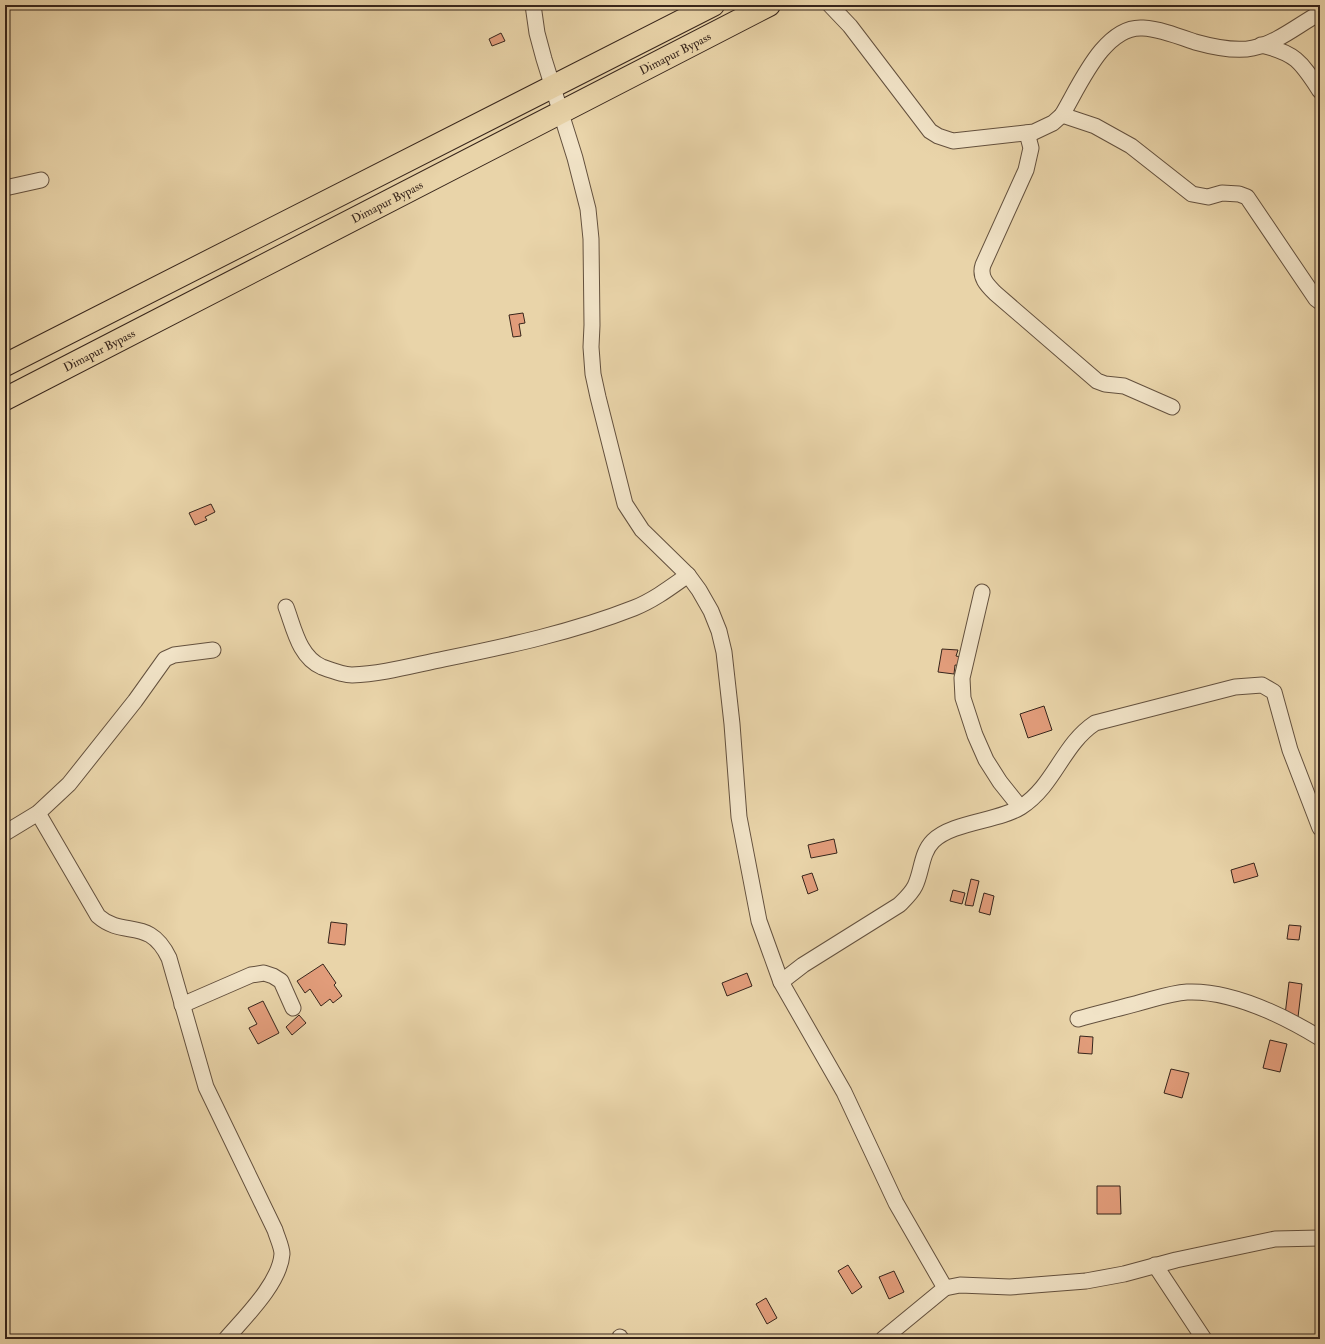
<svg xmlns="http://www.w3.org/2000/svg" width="1325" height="1344" font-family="'IM FELL Double Pica',serif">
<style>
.building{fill:#e19c7a;stroke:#37251b}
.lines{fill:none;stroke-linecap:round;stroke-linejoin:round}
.street-casing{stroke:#64513e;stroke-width:17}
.highway-casing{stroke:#37251b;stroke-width:24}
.street{stroke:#f1e3c7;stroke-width:15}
.highway{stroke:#e9d4a9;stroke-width:22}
.labels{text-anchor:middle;stroke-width:4;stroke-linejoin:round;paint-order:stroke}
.street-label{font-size:12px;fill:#37251b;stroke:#f1e3c7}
</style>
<rect width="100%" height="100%" fill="#e9d4a9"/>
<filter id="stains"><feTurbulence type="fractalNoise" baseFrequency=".005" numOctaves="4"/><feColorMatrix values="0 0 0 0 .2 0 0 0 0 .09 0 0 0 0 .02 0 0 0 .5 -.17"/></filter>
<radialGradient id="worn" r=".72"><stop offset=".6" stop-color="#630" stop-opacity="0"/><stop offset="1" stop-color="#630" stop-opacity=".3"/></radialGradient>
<g class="building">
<polygon points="501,33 505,41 492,46 489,39"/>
<polygon points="523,313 525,323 519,324 521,336 513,337 509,315"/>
<polygon points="211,504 215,512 205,517 207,520 195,525 189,513"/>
<polygon points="942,649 958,650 956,656 965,658 963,666 955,665 954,674 938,672"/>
<polygon points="1044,706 1052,730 1028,738 1020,714"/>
<polygon points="834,839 837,853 811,858 808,845"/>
<polygon points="1254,863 1258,876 1234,883 1231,870"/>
<polygon points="812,873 818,890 808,894 802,876"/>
<polygon points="971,879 979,881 973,906 965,905"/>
<polygon points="953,890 965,893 962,904 950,901"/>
<polygon points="984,893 994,896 990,915 979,912"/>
<polygon points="331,922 347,924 345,945 328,943"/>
<polygon points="1289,925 1301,926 1299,940 1287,939"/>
<polygon points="323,964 336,983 334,985 342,996 333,1003 330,999 321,1006 310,989 305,993 297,981"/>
<polygon points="747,973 752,986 727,996 722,983"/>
<polygon points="1289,982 1302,984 1298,1017 1285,1015"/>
<polygon points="263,1001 279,1033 258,1044 249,1028 257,1024 248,1008"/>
<polygon points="299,1015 306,1023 292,1035 286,1027"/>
<polygon points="1080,1036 1093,1037 1092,1054 1078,1053"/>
<polygon points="1270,1040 1287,1044 1280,1072 1263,1068"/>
<polygon points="1171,1069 1189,1073 1182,1098 1164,1093"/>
<polygon points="1097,1186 1120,1186 1121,1214 1097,1214"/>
<polygon points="848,1265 862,1287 852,1294 838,1271"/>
<polygon points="894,1271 904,1292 889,1299 879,1277"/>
<polygon points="766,1298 777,1318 767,1324 756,1304"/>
</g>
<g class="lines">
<g class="street-casing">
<g id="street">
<polyline points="533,5 537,33 544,59 575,158 588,209 591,239 592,325 591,347 593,374 598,397 625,504 642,530 688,575 699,590 711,611 719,631 724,652 732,724 739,817 759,921 781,982 844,1092 896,1203 945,1288"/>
<path d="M 830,5 L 850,26 L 930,131 L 938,136 L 953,141 L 1034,132 L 1053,123 L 1062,115 C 1079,87 1104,25 1143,28 C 1160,29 1178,36 1195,42 C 1213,47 1235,52 1253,48 C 1277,43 1298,25 1320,13"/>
<path d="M 1261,45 C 1296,53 1301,62 1320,91"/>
<polyline points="1062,115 1095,126 1131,146 1192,194 1208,197 1222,193 1239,194 1247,197 1316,299 1320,302"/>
<path d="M 1027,133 L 1031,148 L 1026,170 L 983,265 C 979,277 987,285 995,293 L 1097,381 L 1105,384 L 1124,386 L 1172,407"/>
<polyline points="5,188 41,180"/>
<polyline points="982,592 962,678 963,698 975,735 986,760 1000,782 1020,807"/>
<path d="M 286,607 C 294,628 299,657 322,667 C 330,670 343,675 352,675 C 383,674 414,665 444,659 C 508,646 573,632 634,608 C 654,600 671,587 688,575"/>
<path d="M 38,813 L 98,916 C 124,939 149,916 169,958 L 206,1087 L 275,1230 C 277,1237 282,1247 282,1254 C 280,1283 245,1317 226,1339"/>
<polyline points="5,833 38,813 69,784 135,701 165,659 174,655 213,650"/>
<path d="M 781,982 L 803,965 L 899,905 C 905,899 911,894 915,886 C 922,872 921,853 933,841 C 952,822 999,821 1021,807 C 1055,785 1062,745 1095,723 L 1235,687 L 1262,685 L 1274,692 L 1290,750 L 1320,828"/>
<polyline points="182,1005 251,975 264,973 273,976 281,981 293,1008"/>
<path d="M 1078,1019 C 1099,1013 1121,1008 1142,1002 C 1157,998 1172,993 1187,992 C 1232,990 1282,1015 1320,1038"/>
<polyline points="1155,1265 1204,1339"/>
<polyline points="620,1337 621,1339"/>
<polyline points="883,1339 945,1288 960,1285 1010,1287 1086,1281 1124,1274 1176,1260 1275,1239 1320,1238"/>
</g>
</g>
<g class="highway-casing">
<g id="highway">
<polyline points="5,365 713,5"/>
<path id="s1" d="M 5,399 L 769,5"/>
</g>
</g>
<use href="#street" class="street"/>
<use href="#highway" class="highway"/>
</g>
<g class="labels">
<g class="street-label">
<text dy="4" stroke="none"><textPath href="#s1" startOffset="754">Dimapur Bypass</textPath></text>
<text dy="4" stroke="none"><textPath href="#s1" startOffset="430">Dimapur Bypass</textPath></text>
<text dy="4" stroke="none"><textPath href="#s1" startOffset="106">Dimapur Bypass</textPath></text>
</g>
</g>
<rect width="1325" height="1344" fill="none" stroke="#e9d4a9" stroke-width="20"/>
<rect x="6" y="6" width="1313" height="1332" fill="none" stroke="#37251b" stroke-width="2"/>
<rect x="10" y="10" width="1305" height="1324" fill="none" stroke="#37251b"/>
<rect width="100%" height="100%" filter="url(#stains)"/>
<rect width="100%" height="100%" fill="url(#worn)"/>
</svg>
